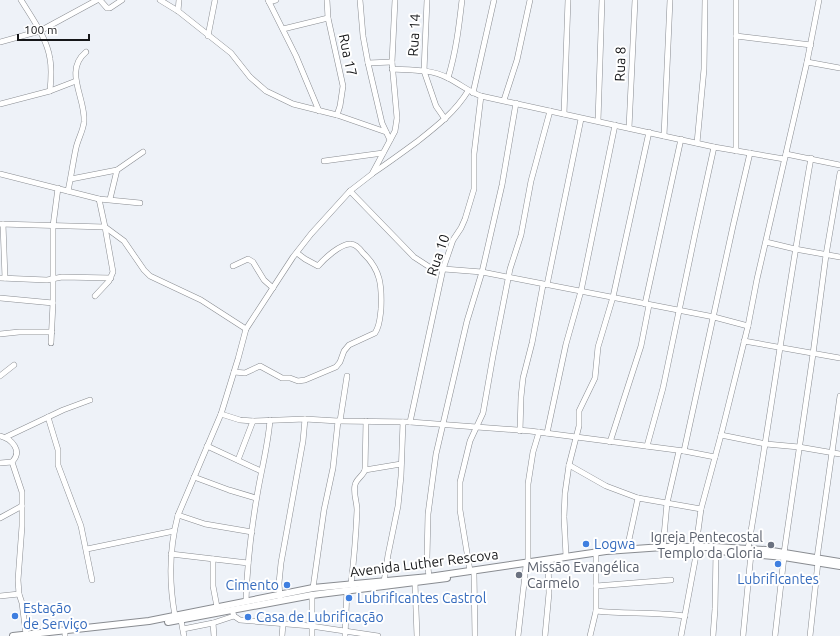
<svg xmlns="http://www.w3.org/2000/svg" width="840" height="636" font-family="Ubuntu,sans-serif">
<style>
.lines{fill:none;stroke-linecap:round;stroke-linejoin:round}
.minor-casing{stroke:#898c91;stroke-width:6}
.major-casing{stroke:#898c91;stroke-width:8}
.minor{stroke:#fff;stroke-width:5}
.major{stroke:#fff;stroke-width:6}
.shop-dot{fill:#3f7fe0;stroke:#fff;stroke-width:1.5}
.worship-dot{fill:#6b7280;stroke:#fff;stroke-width:1.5}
.labels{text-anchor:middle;stroke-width:4;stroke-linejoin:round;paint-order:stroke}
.street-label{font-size:14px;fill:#151618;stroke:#fff}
.worship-label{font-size:14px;fill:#5b616d;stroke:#fff;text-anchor:end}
.shop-label{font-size:14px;fill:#366cbe;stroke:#fff;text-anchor:start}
</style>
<rect width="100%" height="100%" fill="#eef2f8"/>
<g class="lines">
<g class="minor-casing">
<g id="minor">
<path d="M 21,0 C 32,18 47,38 50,59 C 52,69 51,80 50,91"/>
<polyline points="100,0 107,8 110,8 122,0"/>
<polyline points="160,0 178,11 231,53 250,77 266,91 293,104 337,115 386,132"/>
<polyline points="268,0 296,56 319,111"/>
<polyline points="327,0 328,18 343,86 340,106 337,115"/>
<polyline points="360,0 363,36 368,63 382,123 390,140"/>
<polyline points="427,0 424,71 436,106 445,119"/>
<polyline points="736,0 736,151"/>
<polyline points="269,2 276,0"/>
<polyline points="178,11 179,0"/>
<polyline points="283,29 328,18"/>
<polyline points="208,36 215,0"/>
<polyline points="736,36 811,45"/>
<polyline points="0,42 40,31 97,0"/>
<polyline points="807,62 840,68"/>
<polyline points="368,63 392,62"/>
<path d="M 392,69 C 411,70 431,69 448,78 C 460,84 469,92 481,96 L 714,147 L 784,159"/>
<path d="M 448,78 C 456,52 459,26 462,0"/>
<polyline points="473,93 494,0"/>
<polyline points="504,100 517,60 530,0"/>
<polyline points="0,104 50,91 76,81"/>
<polyline points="564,114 568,0"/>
<polyline points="598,121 602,0"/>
<polyline points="629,128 635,0"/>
<polyline points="664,136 670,0"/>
<polyline points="697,143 704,69 705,0"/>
<polyline points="786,154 840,165"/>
<polyline points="324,161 383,153"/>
<path d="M 373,173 C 388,163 403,152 418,141 C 437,126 455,112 468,91"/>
<polyline points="0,174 99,199 140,203"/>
<polyline points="71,179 117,170 143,152"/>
<path d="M 68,191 C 71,177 73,162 76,148 C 78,139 83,131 84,122 C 86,98 63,71 86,52"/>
<polyline points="350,191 414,257 431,268 482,272 714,317 748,326"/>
<polyline points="99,199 105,227 124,241 144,270 150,276 201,300 246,329"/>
<polyline points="110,199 117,170"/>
<polyline points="0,224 105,227 113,272 109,281 95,296"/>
<polyline points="3,224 5,278"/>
<polyline points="766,242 795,249 840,257"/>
<polyline points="233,266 248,259 253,262 264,280 273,288"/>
<polyline points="0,278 47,280 62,277 111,278"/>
<polyline points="547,285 581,119"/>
<polyline points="0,298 53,303"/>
<polyline points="645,304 681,139"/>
<polyline points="0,334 19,332 52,332"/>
<polyline points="744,341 840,358"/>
<polyline points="51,343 53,303 53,226 58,188"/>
<path d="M 234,372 L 245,373 L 260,366 L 282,378 L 290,378 L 298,381 L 305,380 L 336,367 L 340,362 L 344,351 L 349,345 L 375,333 C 380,326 380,317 381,309 C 382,286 381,270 363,253 C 360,249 356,244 351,244 C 341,243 324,259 318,266 L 305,259 L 297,253"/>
<polyline points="0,376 14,365"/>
<polyline points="221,414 240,420 253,421 305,419 338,421 410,422 530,431 684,451 715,457"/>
<polyline points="48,417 58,450 58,465 81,526 92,580"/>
<polyline points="340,421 347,376"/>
<polyline points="410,422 443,269 453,240 461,228 465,219 474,189 474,154 481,96"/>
<polyline points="520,431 521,397 523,378 532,343 543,285"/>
<polyline points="547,433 566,344 581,291 615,125"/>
<polyline points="721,435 766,444 799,447 840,454"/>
<path d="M 0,436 C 12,439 23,451 12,462 L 22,492 L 22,526 L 18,580 L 19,594 L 22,603 L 26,634"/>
<polyline points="6,437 63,410 90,400"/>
<polyline points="610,442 641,346 649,305"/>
<polyline points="207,446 261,471"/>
<polyline points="647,446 663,388 695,234 714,147"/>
<polyline points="684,451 733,226 750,153"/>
<polyline points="238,460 253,421"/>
<polyline points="0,463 12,462"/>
<polyline points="569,465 606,486 638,498 701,509"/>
<polyline points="365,470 401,464"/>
<polyline points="194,477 229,490 256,498"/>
<polyline points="178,515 205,524 252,532"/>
<polyline points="0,518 22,506"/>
<polyline points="696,546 701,509 721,435 748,326 757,279 807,62 819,0"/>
<polyline points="663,547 667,503 679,451"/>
<polyline points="87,549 174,531"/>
<polyline points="627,549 638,498"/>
<path d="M 748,549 C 770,419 788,288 811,158"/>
<polyline points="784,553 813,354 826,255 840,173"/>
<polyline points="171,554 248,563"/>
<polyline points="566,556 564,517 565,493 569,465 579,426 579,411 595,378 598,347 613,297 649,132"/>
<polyline points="817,558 840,396"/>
<polyline points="213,559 213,586 217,607"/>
<polyline points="528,562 528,484 533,452 539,432"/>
<polyline points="470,571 460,510 460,482 470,441 483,413 493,356 510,269 521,235 531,181 550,111"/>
<polyline points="474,574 475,636"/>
<polyline points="429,577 427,558 428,514 436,454 467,321 482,272 502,185 516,103"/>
<polyline points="384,582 388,555 398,506 401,476 403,422"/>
<polyline points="415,583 417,636"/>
<path d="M 351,584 C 354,559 356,535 357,510 C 357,502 353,493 355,485 C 356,479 363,476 365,470 L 366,421"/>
<polyline points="596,586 671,580"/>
<polyline points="313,588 324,510 333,468 338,421"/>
<polyline points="0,596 19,594"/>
<polyline points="280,598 279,583 281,563 303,441 305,419"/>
<path d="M 246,601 C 247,566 251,531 257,496 C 261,471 268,446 270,420"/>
<polyline points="232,610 234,616 240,620 311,626 378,636"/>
<path d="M 596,611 C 626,614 656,612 685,616"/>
<path d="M 175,616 C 169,583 169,549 178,515 L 221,414 L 238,359 L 246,329 L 293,257 L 311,234 L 350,191 L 372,174 L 395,131 L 397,118 L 392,62 L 395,0"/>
<polyline points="181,620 184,636"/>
<polyline points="213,623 234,616"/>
<polyline points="183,629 213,623 214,636"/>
<polyline points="65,634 65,636"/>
<polyline points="282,636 283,624"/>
<polyline points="312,636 312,595"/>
<polyline points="345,636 347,590"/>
<polyline points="518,636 526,566"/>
<polyline points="545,636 549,593 548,562"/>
<polyline points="590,636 596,611 596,556"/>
<polyline points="681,636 697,550"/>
<polyline points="713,636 715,609 716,551"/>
<polyline points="743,636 751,554"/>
<polyline points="775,636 784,557"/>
<polyline points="810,636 818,562"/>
</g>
</g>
<g class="major-casing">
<g id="major">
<polyline points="719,551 784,557 840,566"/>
<polyline points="168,622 312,595 447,578"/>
<polyline points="13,636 149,621 313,588 429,577 606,551 663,547 715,547 766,550 840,562"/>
</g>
</g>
<use href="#minor" class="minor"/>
<use href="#major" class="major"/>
</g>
<g class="shop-dot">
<circle cx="586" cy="544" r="4"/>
<circle cx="778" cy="564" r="4"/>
<circle cx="287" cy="585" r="4"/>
<circle cx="349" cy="598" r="4"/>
<circle cx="15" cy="616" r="4"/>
<circle cx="248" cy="617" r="4"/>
</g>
<g class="worship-dot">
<circle cx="771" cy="545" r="4"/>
<circle cx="519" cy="575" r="4"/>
</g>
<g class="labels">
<g class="street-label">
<text transform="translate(414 35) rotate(-87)" y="5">Rua 14</text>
<text transform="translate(348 55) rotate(78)" y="5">Rua 17</text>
<text transform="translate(620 64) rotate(-88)" y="5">Rua 8</text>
<text transform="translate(438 255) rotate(-71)" y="5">Rua 10</text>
<text transform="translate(424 563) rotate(-7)" y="5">Avenida Luther Rescova</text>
</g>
<g class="worship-label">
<text x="763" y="542">Igreja Pentecostal<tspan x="763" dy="16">Templo da Gloria</tspan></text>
<text x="527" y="572" text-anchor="start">Missão Evangélica<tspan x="527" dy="16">Carmelo</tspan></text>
</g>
<g class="shop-label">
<text x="594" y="549">Logwa</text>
<text x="778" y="584" text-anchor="middle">Lubrificantes</text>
<text x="279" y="590" text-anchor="end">Cimento</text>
<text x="357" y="603">Lubrificantes Castrol</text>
<text x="23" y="613">Estação<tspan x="23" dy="16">de Serviço</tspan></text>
<text x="256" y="622">Casa de Lubrificação</text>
</g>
</g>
<path d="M18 34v6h71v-6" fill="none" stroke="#151618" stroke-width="2"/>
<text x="24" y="34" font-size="12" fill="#151618" stroke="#ffffff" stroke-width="3" paint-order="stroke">100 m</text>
</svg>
